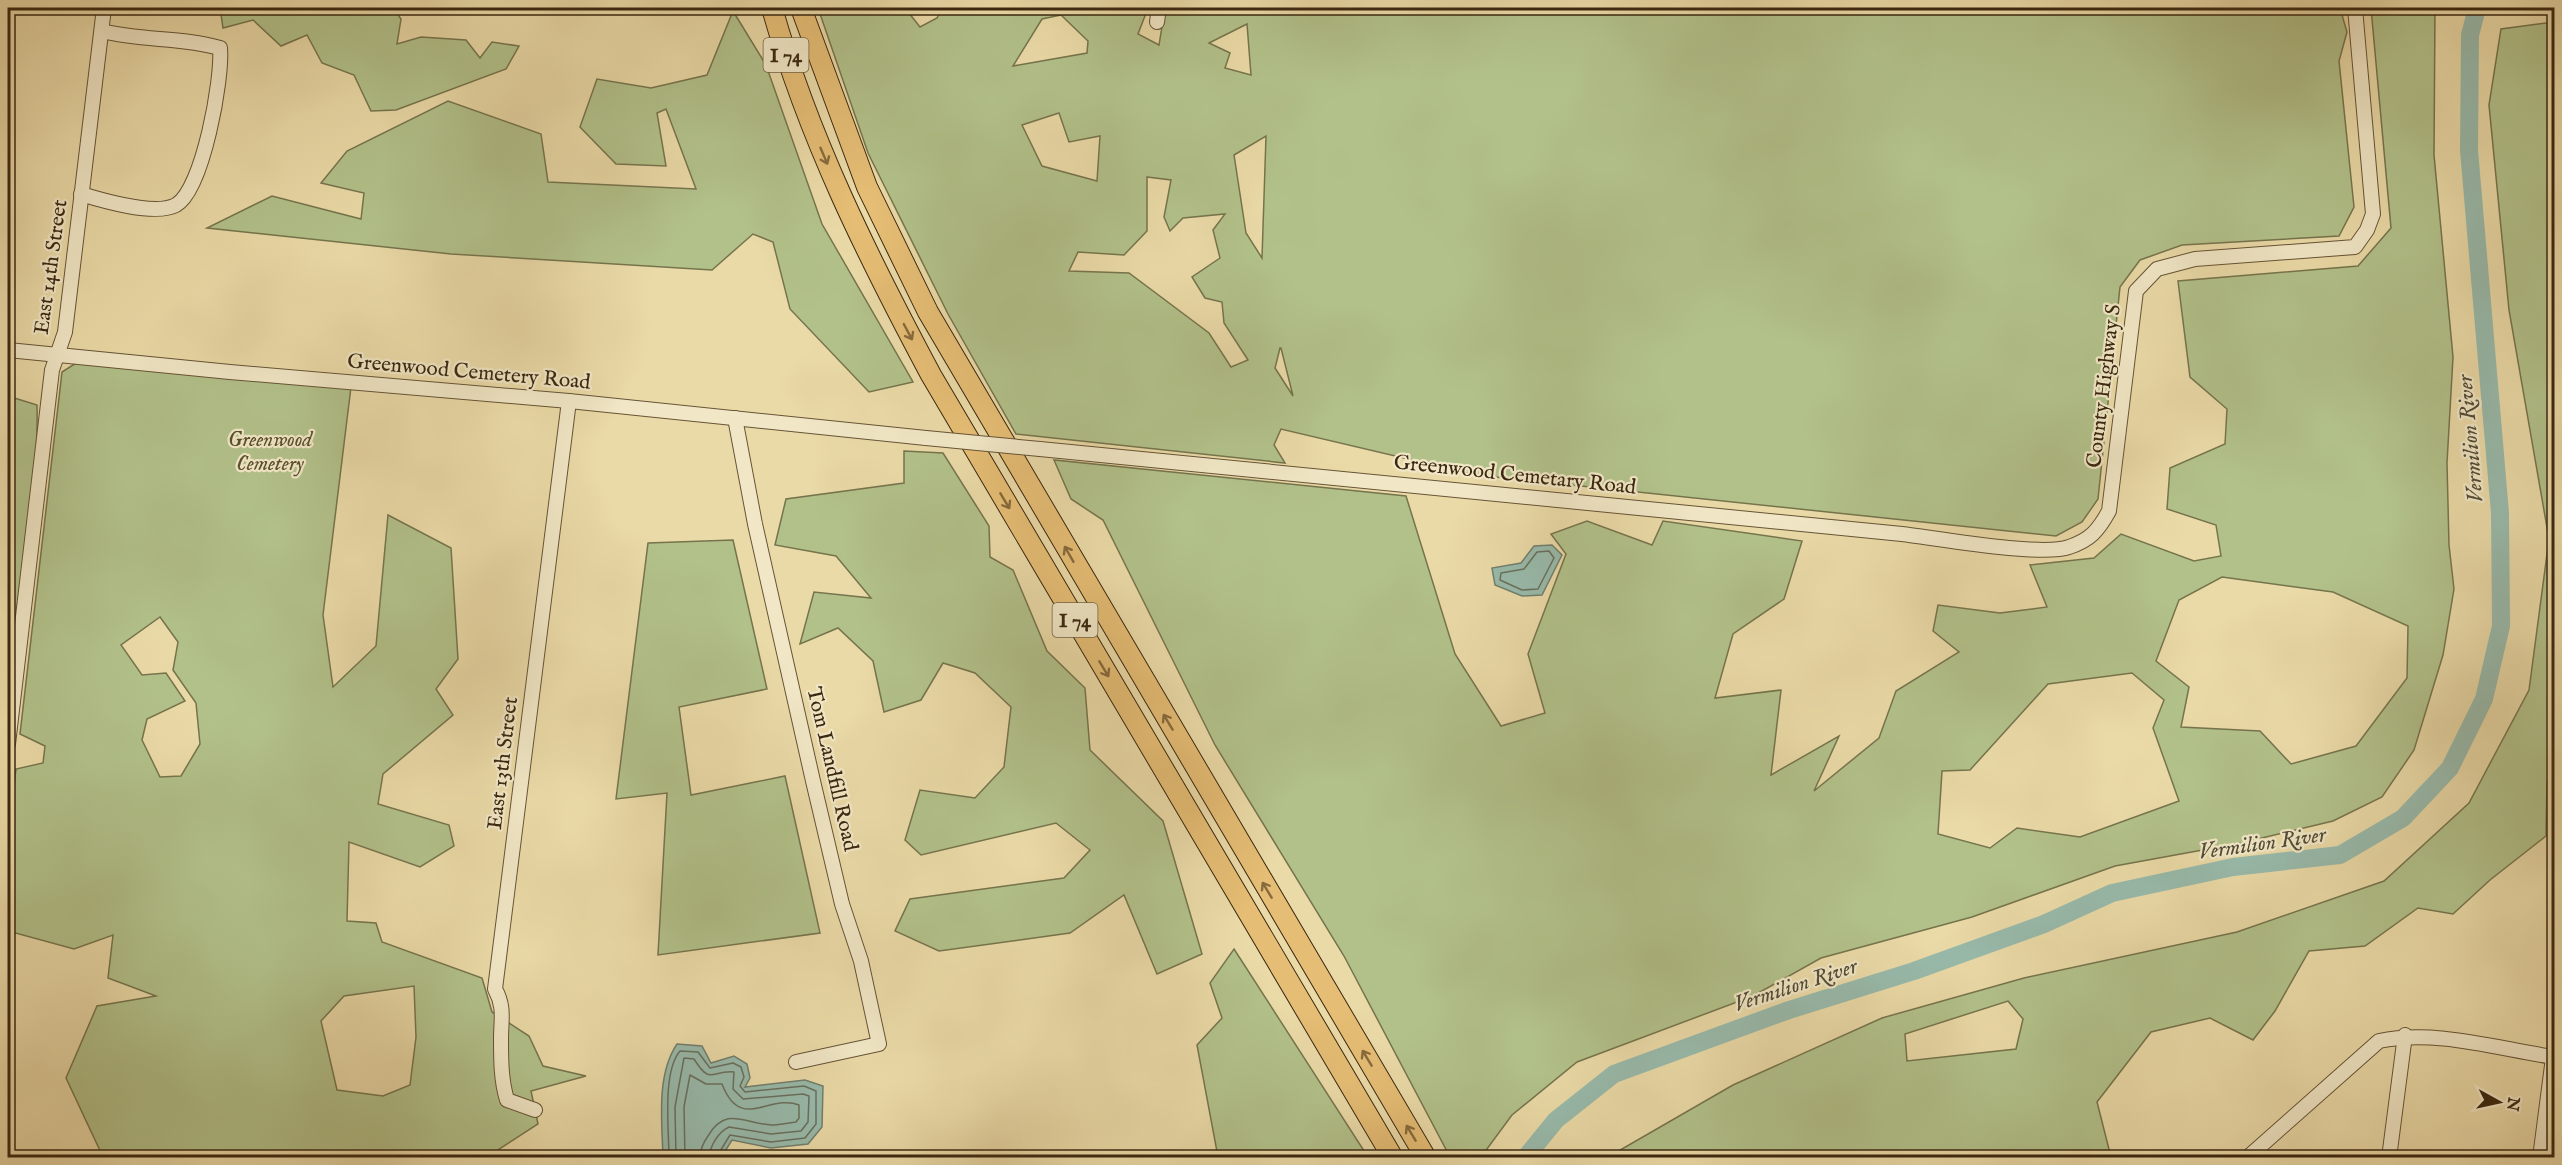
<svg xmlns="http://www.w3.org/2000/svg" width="2562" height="1165" font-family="'IM FELL English',serif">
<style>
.green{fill:#b2c18a;stroke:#76744d;stroke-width:1.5;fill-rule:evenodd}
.water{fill:#98baab;stroke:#727f6d;stroke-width:1.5}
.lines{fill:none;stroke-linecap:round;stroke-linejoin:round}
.shore{stroke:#69705e;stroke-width:1.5}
.river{stroke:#98baab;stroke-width:18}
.minor-casing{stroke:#665436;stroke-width:16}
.highway-casing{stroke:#3a2710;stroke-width:22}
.minor{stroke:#f1e7c6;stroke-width:14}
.highway{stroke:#e5bd74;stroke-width:20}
.minor-bridge-casing{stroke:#665436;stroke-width:16;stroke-linecap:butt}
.minor-bridge{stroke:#f1e7c6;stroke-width:14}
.oneway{stroke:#876a3d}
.labels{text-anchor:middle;stroke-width:4.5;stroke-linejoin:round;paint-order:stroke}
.shield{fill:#f1e7c6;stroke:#716147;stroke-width:1.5}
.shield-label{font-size:20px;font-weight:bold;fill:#3a2710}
.street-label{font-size:21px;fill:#3a2710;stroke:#f1e7c6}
.park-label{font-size:21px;font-style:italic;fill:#584e2e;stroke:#f1e7c6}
.water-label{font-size:22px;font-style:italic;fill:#524c37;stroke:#f1e7c6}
</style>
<rect width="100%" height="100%" fill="#eadaa7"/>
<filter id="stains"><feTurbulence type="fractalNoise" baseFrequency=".00333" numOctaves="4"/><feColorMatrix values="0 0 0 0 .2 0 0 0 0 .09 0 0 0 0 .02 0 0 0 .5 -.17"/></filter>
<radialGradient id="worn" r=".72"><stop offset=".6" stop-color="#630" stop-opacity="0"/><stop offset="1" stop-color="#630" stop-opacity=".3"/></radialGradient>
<g class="green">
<polygon points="220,8 401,8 396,12 401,19 397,44 421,37 466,40 480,58 492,42 519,46 506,69 396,110 371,111 354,75 322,63 307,35 281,46 253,20 223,28"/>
<path d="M 818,8 L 905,8 L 920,27 L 937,18 L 942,8 L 1148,8 L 1138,34 L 1159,45 L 1165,8 L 2253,8 L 2256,13 L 2268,8 L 2340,8 L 2347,32 L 2339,61 L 2354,207 L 2339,236 L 2182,245 L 2140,260 L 2120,287 L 2098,499 L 2082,522 L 2056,536 L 1476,475 L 1281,429 L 1274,445 L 1285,463 L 1016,434 L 948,314 L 868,153 ZM 1061,15 L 1088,41 L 1087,53 L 1013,66 L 1042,19 ZM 1247,24 L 1251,75 L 1225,68 L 1230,53 L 1209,43 ZM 1059,113 L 1069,142 L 1100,136 L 1097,181 L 1042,166 L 1022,125 ZM 1266,136 L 1262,258 L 1246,233 L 1234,155 ZM 1147,177 L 1171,180 L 1164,217 L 1170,231 L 1183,218 L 1225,214 L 1213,230 L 1220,258 L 1192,277 L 1205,298 L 1222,302 L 1224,323 L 1248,360 L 1231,367 L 1209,333 L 1129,273 L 1069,271 L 1078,252 L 1124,255 L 1147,231 ZM 1280,348 L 1281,348 L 1293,396 L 1275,368 Z"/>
<path d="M 2371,8 L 2435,8 L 2434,155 L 2453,357 L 2447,463 L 2449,545 L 2454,589 L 2443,655 L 2414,750 L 2382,797 L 2333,821 L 2241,843 L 2115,866 L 1972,917 L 1821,958 L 1753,996 L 1577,1062 L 1512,1115 L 1481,1157 L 1450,1157 L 1344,956 L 1215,745 L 1103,520 L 1071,499 L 1054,460 L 1406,496 L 1455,654 L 1501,726 L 1545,713 L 1528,654 L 1566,554 L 1551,534 L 1587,521 L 1652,545 L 1663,521 L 1802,541 L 1784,599 L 1733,634 L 1715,698 L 1781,690 L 1771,775 L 1839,736 L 1814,791 L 1879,738 L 1896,691 L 1959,652 L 1933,631 L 1938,605 L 2000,613 L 2047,607 L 2030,565 L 2094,558 L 2121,534 L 2194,561 L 2221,556 L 2216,525 L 2167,509 L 2170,468 L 2225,444 L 2227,409 L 2190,377 L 2178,281 L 2358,266 L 2391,228 ZM 2222,577 L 2333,592 L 2408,626 L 2407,678 L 2356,746 L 2291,764 L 2260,731 L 2181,727 L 2189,687 L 2156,661 L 2179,600 ZM 2132,673 L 2164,700 L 2153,728 L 2179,801 L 2080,837 L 2017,828 L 1990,848 L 1938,834 L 1942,771 L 1970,770 L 2048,684 Z"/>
<polygon points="733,11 766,65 822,224 913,382 869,392 790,309 773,242 753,234 712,270 451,254 207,228 272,196 361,219 364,193 321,183 347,151 448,101 541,134 548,182 696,189 666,109 657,113 666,166 616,164 580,127 597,79 651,88 707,75"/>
<path d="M 2554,22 L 2554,776 L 2547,781 L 2546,836 L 2490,880 L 2453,914 L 2418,908 L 2365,946 L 2309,951 L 2275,1011 L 2253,1040 L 2210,1018 L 2151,1032 L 2097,1102 L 2111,1157 L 1608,1157 L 1733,1085 L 1882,1018 L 2024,978 L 2237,932 L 2384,881 L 2469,803 L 2529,690 L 2549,539 L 2509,310 L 2489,105 L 2501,29 ZM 2008,1001 L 2023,1019 L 2016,1049 L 1907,1061 L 1905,1034 Z"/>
<path d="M 76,363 L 351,387 L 323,615 L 333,687 L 376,646 L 388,515 L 451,548 L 458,659 L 436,689 L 453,715 L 383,774 L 378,804 L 449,825 L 454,846 L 420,867 L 349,842 L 347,921 L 376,923 L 382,942 L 482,978 L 492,1012 L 529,1036 L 543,1066 L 586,1076 L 531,1091 L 538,1124 L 487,1157 L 103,1157 L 66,1078 L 97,1006 L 156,996 L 108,978 L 113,935 L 74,949 L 8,931 L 8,836 L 16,769 L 43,763 L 45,746 L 20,734 L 62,372 ZM 160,617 L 178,642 L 173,670 L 196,703 L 200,744 L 181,776 L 160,777 L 142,740 L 147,719 L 185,701 L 166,673 L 142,675 L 121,645 ZM 414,986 L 416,1037 L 410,1085 L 383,1096 L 337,1090 L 321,1021 L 344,996 Z"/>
<path d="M 8,396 L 37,405 C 39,486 22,568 11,649 L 8,648 Z"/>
<polygon points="904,451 943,453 989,526 990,557 1013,570 1047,651 1085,688 1090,750 1163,821 1202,954 1157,974 1124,895 1070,933 939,951 895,931 910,899 1064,878 1090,850 1056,823 921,855 905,840 920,790 975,798 1004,767 1011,707 975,673 943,663 921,700 884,712 873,661 838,628 800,644 814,592 871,598 836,556 775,545 786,499 904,483"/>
<polygon points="733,540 767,689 679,707 691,795 785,776 820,933 658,955 667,793 616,799 648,543"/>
<polygon points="1234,949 1368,1157 1218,1157 1197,1045 1222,1018 1210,983"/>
</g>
<g class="water">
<polygon points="1552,545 1562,555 1542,595 1522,596 1495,585 1492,568 1521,563 1534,546"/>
<path d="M 677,1044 L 702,1046 L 711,1063 L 734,1056 L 747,1064 L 750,1078 L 745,1087 L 805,1080 L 823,1086 L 822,1127 L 808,1144 L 771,1148 L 732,1140 L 722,1156 L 717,1157 L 663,1157 C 662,1122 656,1075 677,1044 Z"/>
</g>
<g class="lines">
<g class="shore">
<polygon points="1549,551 1554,558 1538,589 1522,590 1500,580 1501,573 1524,569 1537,552"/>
<path d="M 669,1158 C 669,1130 662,1072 680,1051 L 698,1052 L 710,1068 L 733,1063 L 741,1067 L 744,1077 L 740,1086 L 745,1092 L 804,1086 L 816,1091 L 816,1124 L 805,1138 L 771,1142 L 730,1135 L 716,1158"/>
<path d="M 676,1158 L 675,1107 L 684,1058 L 694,1059 C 711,1086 711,1070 734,1072 L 733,1089 L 743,1099 L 803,1094 L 809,1096 L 808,1122 L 801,1131 L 771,1134 L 729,1127 C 718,1132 710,1146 709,1158"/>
<path d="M 685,1158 L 684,1107 L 690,1075 L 706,1084 L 722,1084 C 741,1133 769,1093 799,1105 L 799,1118 L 796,1122 C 788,1123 779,1125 772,1125 C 744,1124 727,1105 708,1136 C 703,1143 700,1149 700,1158"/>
</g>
<polyline class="river" points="1525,1158 1556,1120 1614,1074 1789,1010 1914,971 2044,924 2112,893 2233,867 2340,855 2403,818 2450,768 2484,699 2501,626 2500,513 2469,150 2470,35 2477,8"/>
<g class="minor-casing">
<g id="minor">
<polyline points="1157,22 1159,8"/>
<path d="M 81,194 C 104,201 155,216 176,205 C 203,190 223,77 220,48 C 182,37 142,41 102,31"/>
<polyline points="8,350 230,372 569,401 926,438"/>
<polyline points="735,418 755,524 813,781 842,904 861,961 879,1044 796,1062"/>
<path d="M 1040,449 L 1902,534 C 1936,538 2042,557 2069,547 C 2090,540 2098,531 2109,511 L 2136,291 L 2157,269 L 2195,259 L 2355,247 L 2367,230 L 2373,214 L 2355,8"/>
<polyline points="8,744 52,370 65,332 104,8"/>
<path d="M 535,1110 L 507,1100 C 501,1080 501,1060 501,1039 C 501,1020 505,1007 495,989 L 569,401"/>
<path d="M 2247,1158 L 2379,1041 C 2436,1029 2498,1049 2554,1057"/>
<polyline points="2389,1158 2405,1035"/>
<polyline points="2540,1158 2554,1050"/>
</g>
</g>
<g class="highway-casing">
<g id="highway">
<path d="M 772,8 C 808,137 868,257 931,375 L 1393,1158"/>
<polyline points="801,8 867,187 928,312 1426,1158"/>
</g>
</g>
<use href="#minor" class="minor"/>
<use href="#highway" class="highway"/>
<g class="minor-bridge-casing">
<polyline id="minor-bridge" points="926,438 1040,449"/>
</g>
<use href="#minor-bridge" class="minor-bridge"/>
</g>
<defs><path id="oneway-shaft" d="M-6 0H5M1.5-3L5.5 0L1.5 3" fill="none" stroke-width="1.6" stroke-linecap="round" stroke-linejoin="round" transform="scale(1.5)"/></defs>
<g class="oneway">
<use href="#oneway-shaft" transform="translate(824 156) rotate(67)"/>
<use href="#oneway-shaft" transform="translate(908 332) rotate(62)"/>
<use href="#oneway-shaft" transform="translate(1005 501) rotate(59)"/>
<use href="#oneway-shaft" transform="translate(1069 554) rotate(-120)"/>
<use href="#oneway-shaft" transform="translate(1104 669) rotate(59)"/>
<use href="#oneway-shaft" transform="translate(1168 722) rotate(-121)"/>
<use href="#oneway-shaft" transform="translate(1267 890) rotate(-121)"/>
<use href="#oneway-shaft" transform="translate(1367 1058) rotate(-121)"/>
<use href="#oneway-shaft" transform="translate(1411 1133) rotate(-121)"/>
</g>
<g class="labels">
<g class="shield">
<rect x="763.5" y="38" width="45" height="34" rx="4.5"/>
<rect x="1052.5" y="603" width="45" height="34" rx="4.5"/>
</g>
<g class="shield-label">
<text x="786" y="62">I 74</text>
<text x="1075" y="627">I 74</text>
</g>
<g class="street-label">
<text transform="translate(50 267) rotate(-82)" y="7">East 14th Street</text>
<text transform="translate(469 371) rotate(5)" y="7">Greenwood Cemetery Road</text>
<text transform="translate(2103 386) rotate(-83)" y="7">County Highway S</text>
<text transform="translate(1515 474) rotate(6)" y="7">Greenwood Cemetary Road</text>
<text transform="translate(502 763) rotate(-83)" y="7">East 13th Street</text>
<text transform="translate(833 769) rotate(77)" y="7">Tom Landfill Road</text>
</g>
<g class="park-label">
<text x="270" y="446">Greenwood<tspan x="270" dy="24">Cemetery</tspan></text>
</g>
<g class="water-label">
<text transform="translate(2469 439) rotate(-95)" y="8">Vermilion River</text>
<text transform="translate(2262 842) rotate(-8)" y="8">Vermilion River</text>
<text transform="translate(1795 984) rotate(-18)" y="8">Vermilion River</text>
</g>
</g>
<rect width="2562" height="1165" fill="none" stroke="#eadaa7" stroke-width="30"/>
<rect x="9" y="9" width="2544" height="1147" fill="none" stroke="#3a2710" stroke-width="3"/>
<rect x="15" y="15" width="2532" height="1135" fill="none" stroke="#3a2710" stroke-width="1.5"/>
<g transform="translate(2499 1102) rotate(98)" stroke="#f1e7c6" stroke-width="4.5" paint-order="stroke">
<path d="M0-4.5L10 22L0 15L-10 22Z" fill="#3a2710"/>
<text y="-9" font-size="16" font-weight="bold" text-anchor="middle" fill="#3a2710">N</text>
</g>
<rect width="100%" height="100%" filter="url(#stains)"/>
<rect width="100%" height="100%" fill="url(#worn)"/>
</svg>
